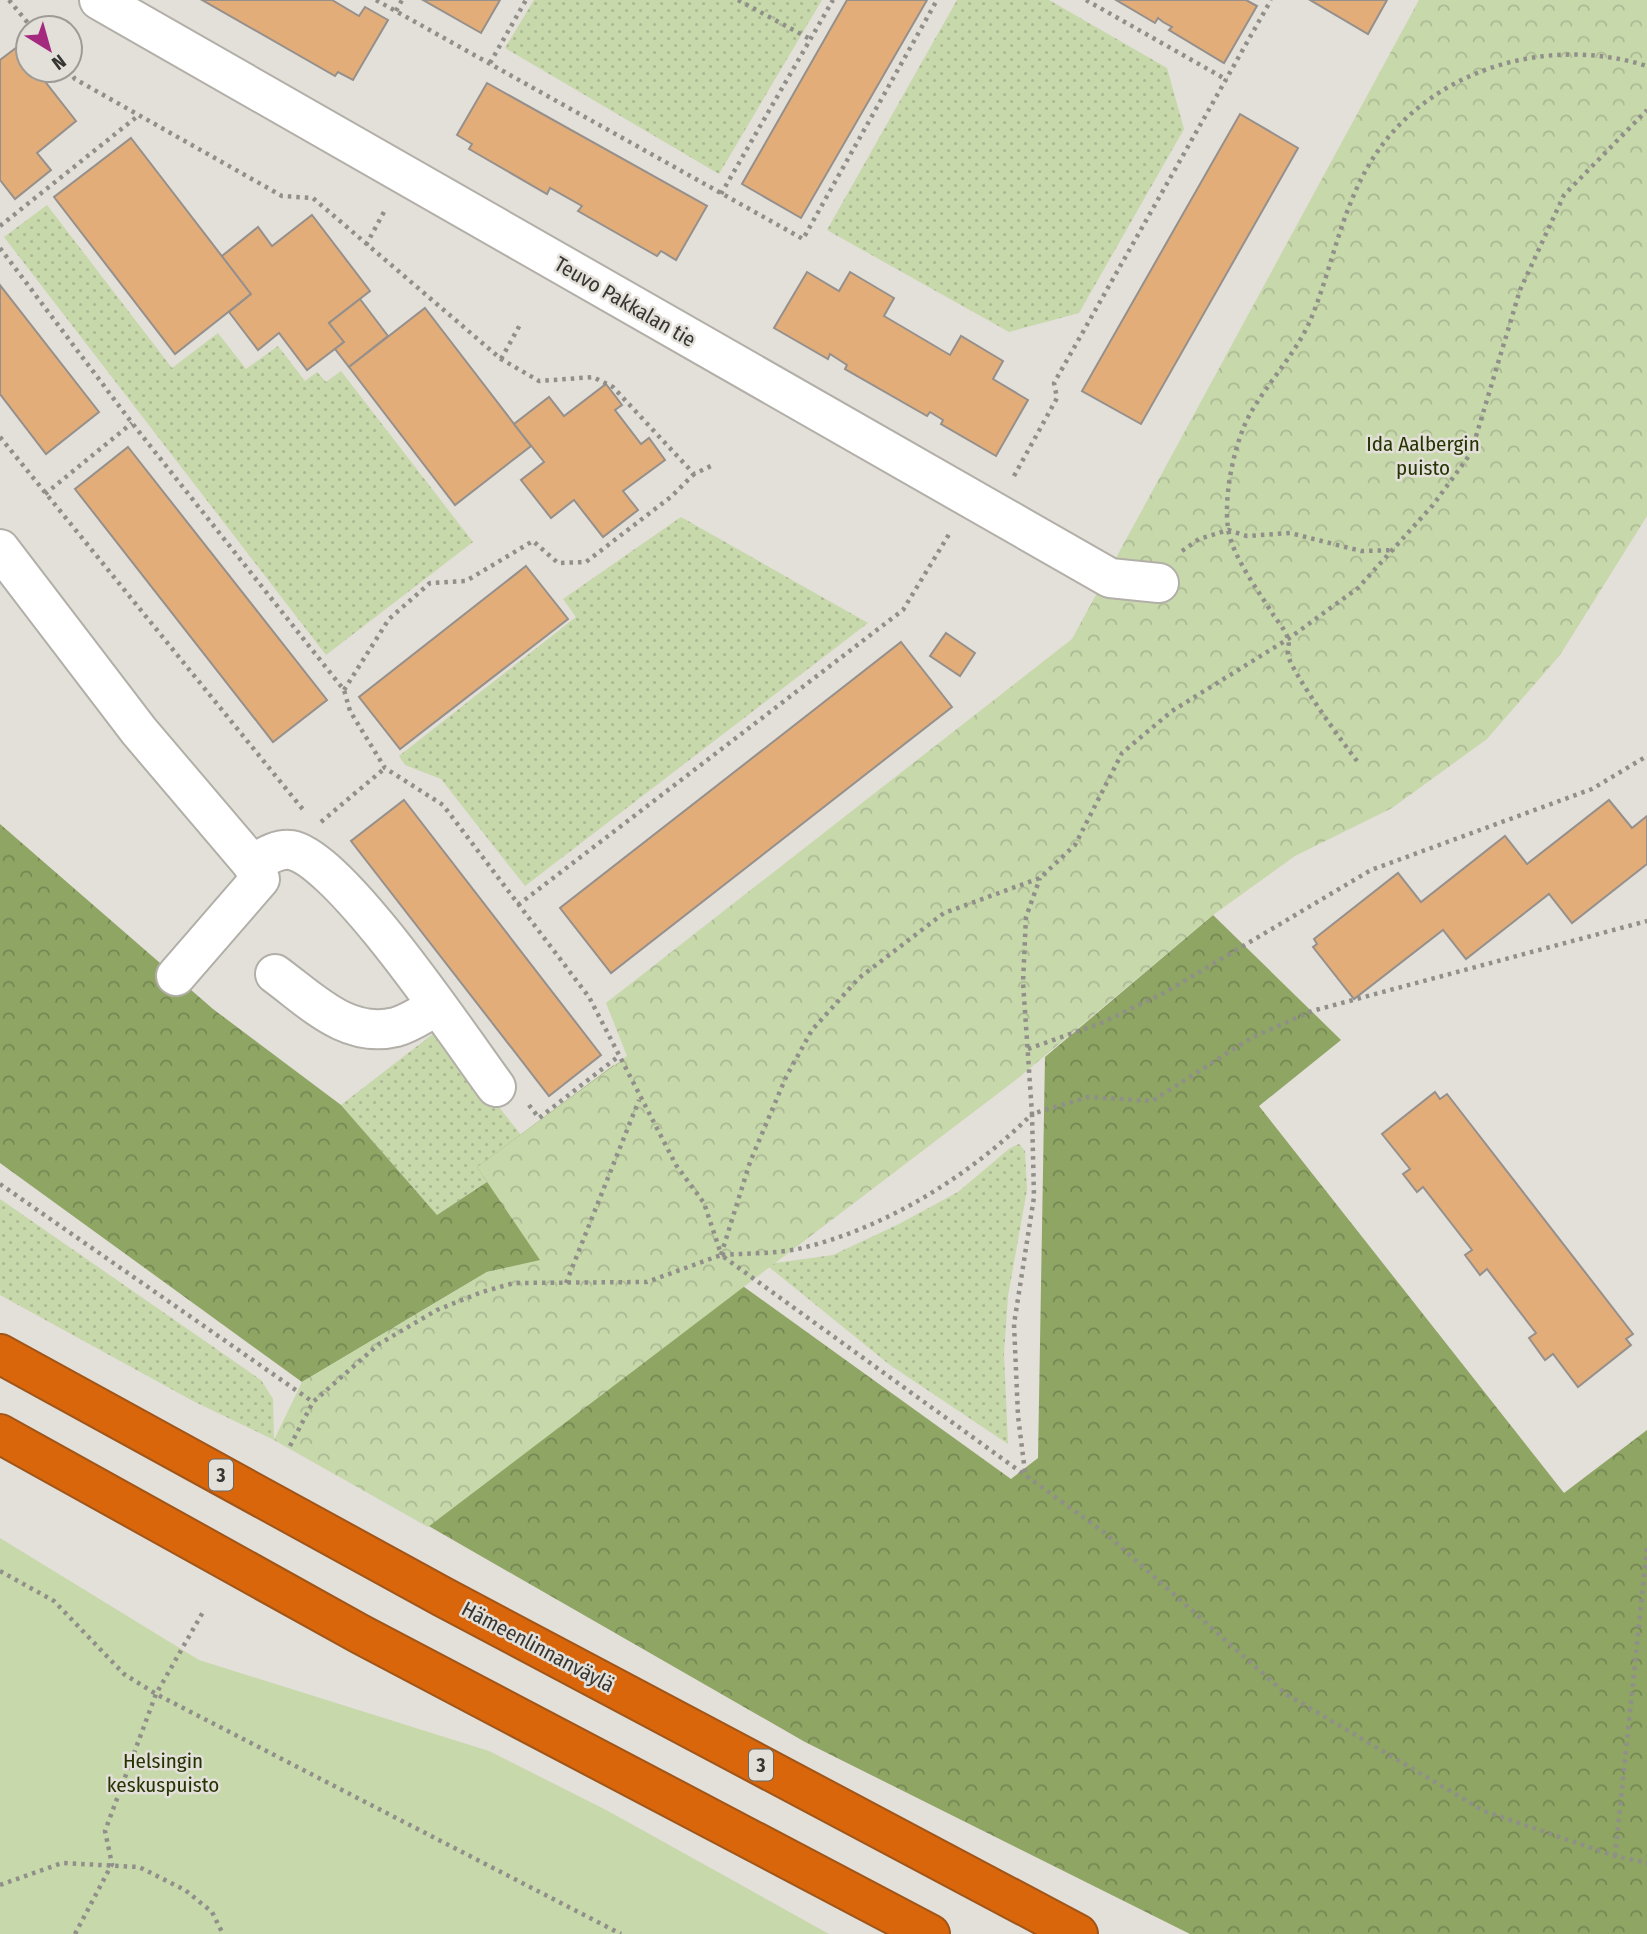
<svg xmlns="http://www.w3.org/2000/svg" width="1647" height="1934" font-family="'Fira Sans Condensed',sans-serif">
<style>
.grass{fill:url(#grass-dots)}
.forest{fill:url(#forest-crowns)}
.park{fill:url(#park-crowns)}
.pitch{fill:#c7d8ab}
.building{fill:#e3ad7a;stroke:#95908b;stroke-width:2}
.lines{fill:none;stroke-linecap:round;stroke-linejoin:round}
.minor-casing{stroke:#b2afa8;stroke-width:42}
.highway-casing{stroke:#a05519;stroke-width:42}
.path{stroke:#918f8a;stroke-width:4.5;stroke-dasharray:3.5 5;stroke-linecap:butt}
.minor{stroke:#fff;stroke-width:38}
.highway{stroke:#d9660b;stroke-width:38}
.labels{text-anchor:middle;stroke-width:5;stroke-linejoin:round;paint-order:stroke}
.shield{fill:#e3dfd9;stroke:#6a6864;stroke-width:2}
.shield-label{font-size:19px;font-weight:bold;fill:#363532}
.street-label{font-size:21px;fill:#363532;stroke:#e3dfd9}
.park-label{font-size:21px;fill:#263402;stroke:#e3dfd9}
</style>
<defs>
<pattern id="grass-dots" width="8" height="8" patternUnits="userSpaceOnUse" patternTransform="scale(1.75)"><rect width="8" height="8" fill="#c7d8ab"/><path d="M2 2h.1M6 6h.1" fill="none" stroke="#acba94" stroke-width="1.8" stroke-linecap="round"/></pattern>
<pattern id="forest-crowns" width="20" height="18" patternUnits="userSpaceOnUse" patternTransform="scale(1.75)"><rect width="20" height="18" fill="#8ea564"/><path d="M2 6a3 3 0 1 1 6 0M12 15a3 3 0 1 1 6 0" fill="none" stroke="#758753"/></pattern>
<pattern id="park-crowns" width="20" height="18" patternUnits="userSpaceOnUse" patternTransform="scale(1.75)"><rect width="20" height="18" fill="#c7d8ab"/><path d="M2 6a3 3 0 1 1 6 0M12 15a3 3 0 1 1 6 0" fill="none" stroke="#acba94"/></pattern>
</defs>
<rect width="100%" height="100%" fill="#e3dfd9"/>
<g class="grass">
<polygon points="534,0 822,0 719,174 505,48"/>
<polygon points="957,0 1049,0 1167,68 1184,129 1079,313 1009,332 827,230"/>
<polygon points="47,205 172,368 218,333 246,369 278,346 305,381 317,372 326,382 341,371 473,542 326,655 4,237"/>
<polygon points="681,517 868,623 525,886 441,779 405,765 399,756 576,617 563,599"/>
<polygon points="438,1030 521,1135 477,1167 487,1182 437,1215 341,1105"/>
<polygon points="1019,1144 1025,1151 1027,1190 1008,1296 1004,1354 1008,1444 890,1365 769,1267 775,1263 833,1255 899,1224 958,1192 1010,1148"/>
<polygon points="0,1199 261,1380 273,1399 274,1440 193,1401 0,1295"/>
</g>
<g class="forest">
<polygon points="0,824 213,1009 341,1105 437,1215 487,1182 477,1167 614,1065 699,1230 487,1272 302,1382 0,1163"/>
<polygon points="1213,915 1341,1040 1259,1106 1564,1493 1647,1430 1647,1934 1190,1934 805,1742 312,1459 341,1394 715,1266 1011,1479 1038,1458 1045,1057"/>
</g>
<polygon class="park" points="1419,0 1647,0 1647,516 1560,655 1487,739 1392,808 1295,856 1213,915 1017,1079 428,1527 274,1440 302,1382 487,1272 540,1260 477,1167 627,1056 606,1003 1072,639"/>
<polygon class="pitch" points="0,1538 199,1660 489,1751 608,1811 829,1934 0,1934"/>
<g class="building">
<polygon points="202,0 332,0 359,16 365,7 388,20 353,80 338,72 335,76"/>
<polygon points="423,0 500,0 481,33"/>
<polygon points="847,0 927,0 801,218 742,184"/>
<polygon points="1116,0 1246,0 1257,6 1224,63 1169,30 1172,27 1163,22 1158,18 1155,23"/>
<polygon points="1310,0 1387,0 1368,34"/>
<polygon points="17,47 28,60 28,70 36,70 76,121 37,153 51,170 15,199 0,180 0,60"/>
<polygon points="487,83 707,206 676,260 661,251 657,256 578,211 582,206 550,188 547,194 469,149 472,144 457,135"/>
<polygon points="1240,114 1298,148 1141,424 1082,391"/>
<polygon points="131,138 251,294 175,354 54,197"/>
<polygon points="312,215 370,291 329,323 344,342 307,370 279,333 258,350 229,312 251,294 222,256 258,227 272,246"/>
<polygon points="807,272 839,291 850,272 894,298 884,316 950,355 961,336 1003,361 993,379 1028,400 996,456 941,424 943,420 930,412 927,416 845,369 847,365 830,354 828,359 774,328"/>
<polygon points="0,285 99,412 46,454 0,394"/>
<polygon points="360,299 388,336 349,367 335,349 344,342 329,323"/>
<polygon points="425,308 531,446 455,505 349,367"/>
<polygon points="606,384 622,405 615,410 641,444 649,438 665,460 623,491 638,510 603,537 574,500 551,518 521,480 544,462 514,424 549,397 564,416"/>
<polygon points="128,447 327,700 273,742 75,489"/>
<polygon points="526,566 568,619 400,749 359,697"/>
<polygon points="946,633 975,653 960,676 930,656"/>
<polygon points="901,642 952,707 611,973 560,908"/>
<polygon points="404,800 601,1055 549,1096 351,841"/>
<polygon points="1609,800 1632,828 1647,816 1647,864 1572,923 1549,894 1466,959 1443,930 1354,999 1313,947 1317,944 1314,939 1398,873 1421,902 1505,836 1527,864"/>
<polygon points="1435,1092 1440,1099 1447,1094 1633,1334 1626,1339 1631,1345 1578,1387 1553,1354 1545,1360 1529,1338 1536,1333 1487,1269 1480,1275 1465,1255 1472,1250 1423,1187 1417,1192 1403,1174 1410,1169 1382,1134"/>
</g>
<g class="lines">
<g class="minor-casing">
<g id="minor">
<polyline points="99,0 1110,578 1159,583"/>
<polyline points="0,549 139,731 252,864 260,879 176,976"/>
<path d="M 252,864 C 263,858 277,848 291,850 C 341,859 462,1041 496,1087"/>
<path d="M 275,974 C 312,1001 347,1039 396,1027 C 410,1023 424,1013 436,1007"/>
</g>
</g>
<g class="highway-casing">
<g id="highway">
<polyline points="0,1354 443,1597 1078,1934"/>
<polyline points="0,1434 360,1634 930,1934"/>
</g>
</g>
<g class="path">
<polyline points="9,0 32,28"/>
<polyline points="376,0 803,239 937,0"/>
<polyline points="738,0 810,39"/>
<polyline points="1086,0 1227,80"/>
<polyline points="396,11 402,0"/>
<polyline points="490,63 526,0"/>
<polyline points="68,70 75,79 282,196 313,198 501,359 539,381 593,377 613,387 694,474 713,465"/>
<polyline points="721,194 833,0"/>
<polyline points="0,226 139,115"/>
<polyline points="366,245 385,210"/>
<polyline points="0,248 132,423 344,690 350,711 385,768 443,805 589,997 676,1165 704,1203 721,1254"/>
<polyline points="501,359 521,323"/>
<polyline points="0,437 305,812"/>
<polyline points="1014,476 1057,398 1054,383 1271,0"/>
<polyline points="45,494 132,423"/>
<polyline points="1182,551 1199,539 1228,530 1247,536 1290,533 1361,551 1395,550"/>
<polyline points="344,690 389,619 430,583 466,581 533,541 558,563 586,562 672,496 694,474"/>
<path d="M 1357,761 C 1343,743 1292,673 1288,655 C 1287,650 1290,644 1288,639 C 1286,631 1279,623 1274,616 C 1260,593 1231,555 1228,528 C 1224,498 1232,457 1243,429 C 1256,395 1294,358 1310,321 C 1332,269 1340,213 1370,163 C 1426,70 1546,34 1647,66"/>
<polyline points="321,822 385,768"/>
<polyline points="518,905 903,610 951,531"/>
<polyline points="1028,1049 1101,1023 1164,993 1371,870 1592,789 1647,756"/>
<polyline points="529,1105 539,1118 619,1056"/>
<polyline points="0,1184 313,1402"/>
<polyline points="721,1255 750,1162 786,1077 812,1030 859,978 944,913 1040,878 1075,845 1122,753 1172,711 1288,639 1358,588 1433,505 1471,453 1520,290 1564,195 1647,110"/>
<path d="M 722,1255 C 748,1253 777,1254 802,1248 C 886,1228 971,1175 1032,1114 L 1023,982 L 1026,917 L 1040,878"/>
<polyline points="566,1283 639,1100"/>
<polyline points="290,1446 313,1402 379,1344 437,1310 482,1292 514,1283 647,1282 721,1255 1105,1533 1286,1694 1484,1811 1615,1856 1647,1863"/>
<polyline points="1025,1472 1018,1416 1014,1324 1034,1197 1032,1114 1088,1097 1152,1101 1251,1038 1312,1011 1647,921"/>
<polyline points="0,1571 54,1601 124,1674 156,1694 621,1934"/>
<polyline points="1615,1856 1647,1548"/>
<polyline points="0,1885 62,1863 139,1867 185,1890 212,1912 223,1934"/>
<polyline points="75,1934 112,1864 105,1831 156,1694 203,1612"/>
</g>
<use href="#minor" class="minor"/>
<use href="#highway" class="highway"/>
</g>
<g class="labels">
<g class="shield">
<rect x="209" y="1459.5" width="24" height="31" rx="5"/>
<rect x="749" y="1749.5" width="24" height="31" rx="5"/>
</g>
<g class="shield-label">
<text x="221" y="1482">3</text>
<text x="761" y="1772">3</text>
</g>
<g class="street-label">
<text transform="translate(625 302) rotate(30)" y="7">Teuvo Pakkalan tie</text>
<text transform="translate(538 1647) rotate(28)" y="7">Hämeenlinnanväylä</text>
</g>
<g class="park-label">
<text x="1423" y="451">Ida Aalbergin<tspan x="1423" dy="24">puisto</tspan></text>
<text x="163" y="1768">Helsingin<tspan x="163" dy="24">keskuspuisto</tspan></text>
</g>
</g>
<g transform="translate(49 49) rotate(143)"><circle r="33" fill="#e3dfd9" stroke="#9e9b96" stroke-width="2"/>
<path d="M0-5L12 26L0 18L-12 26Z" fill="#a42a7f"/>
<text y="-10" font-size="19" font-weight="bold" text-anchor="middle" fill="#363532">N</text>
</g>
</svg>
